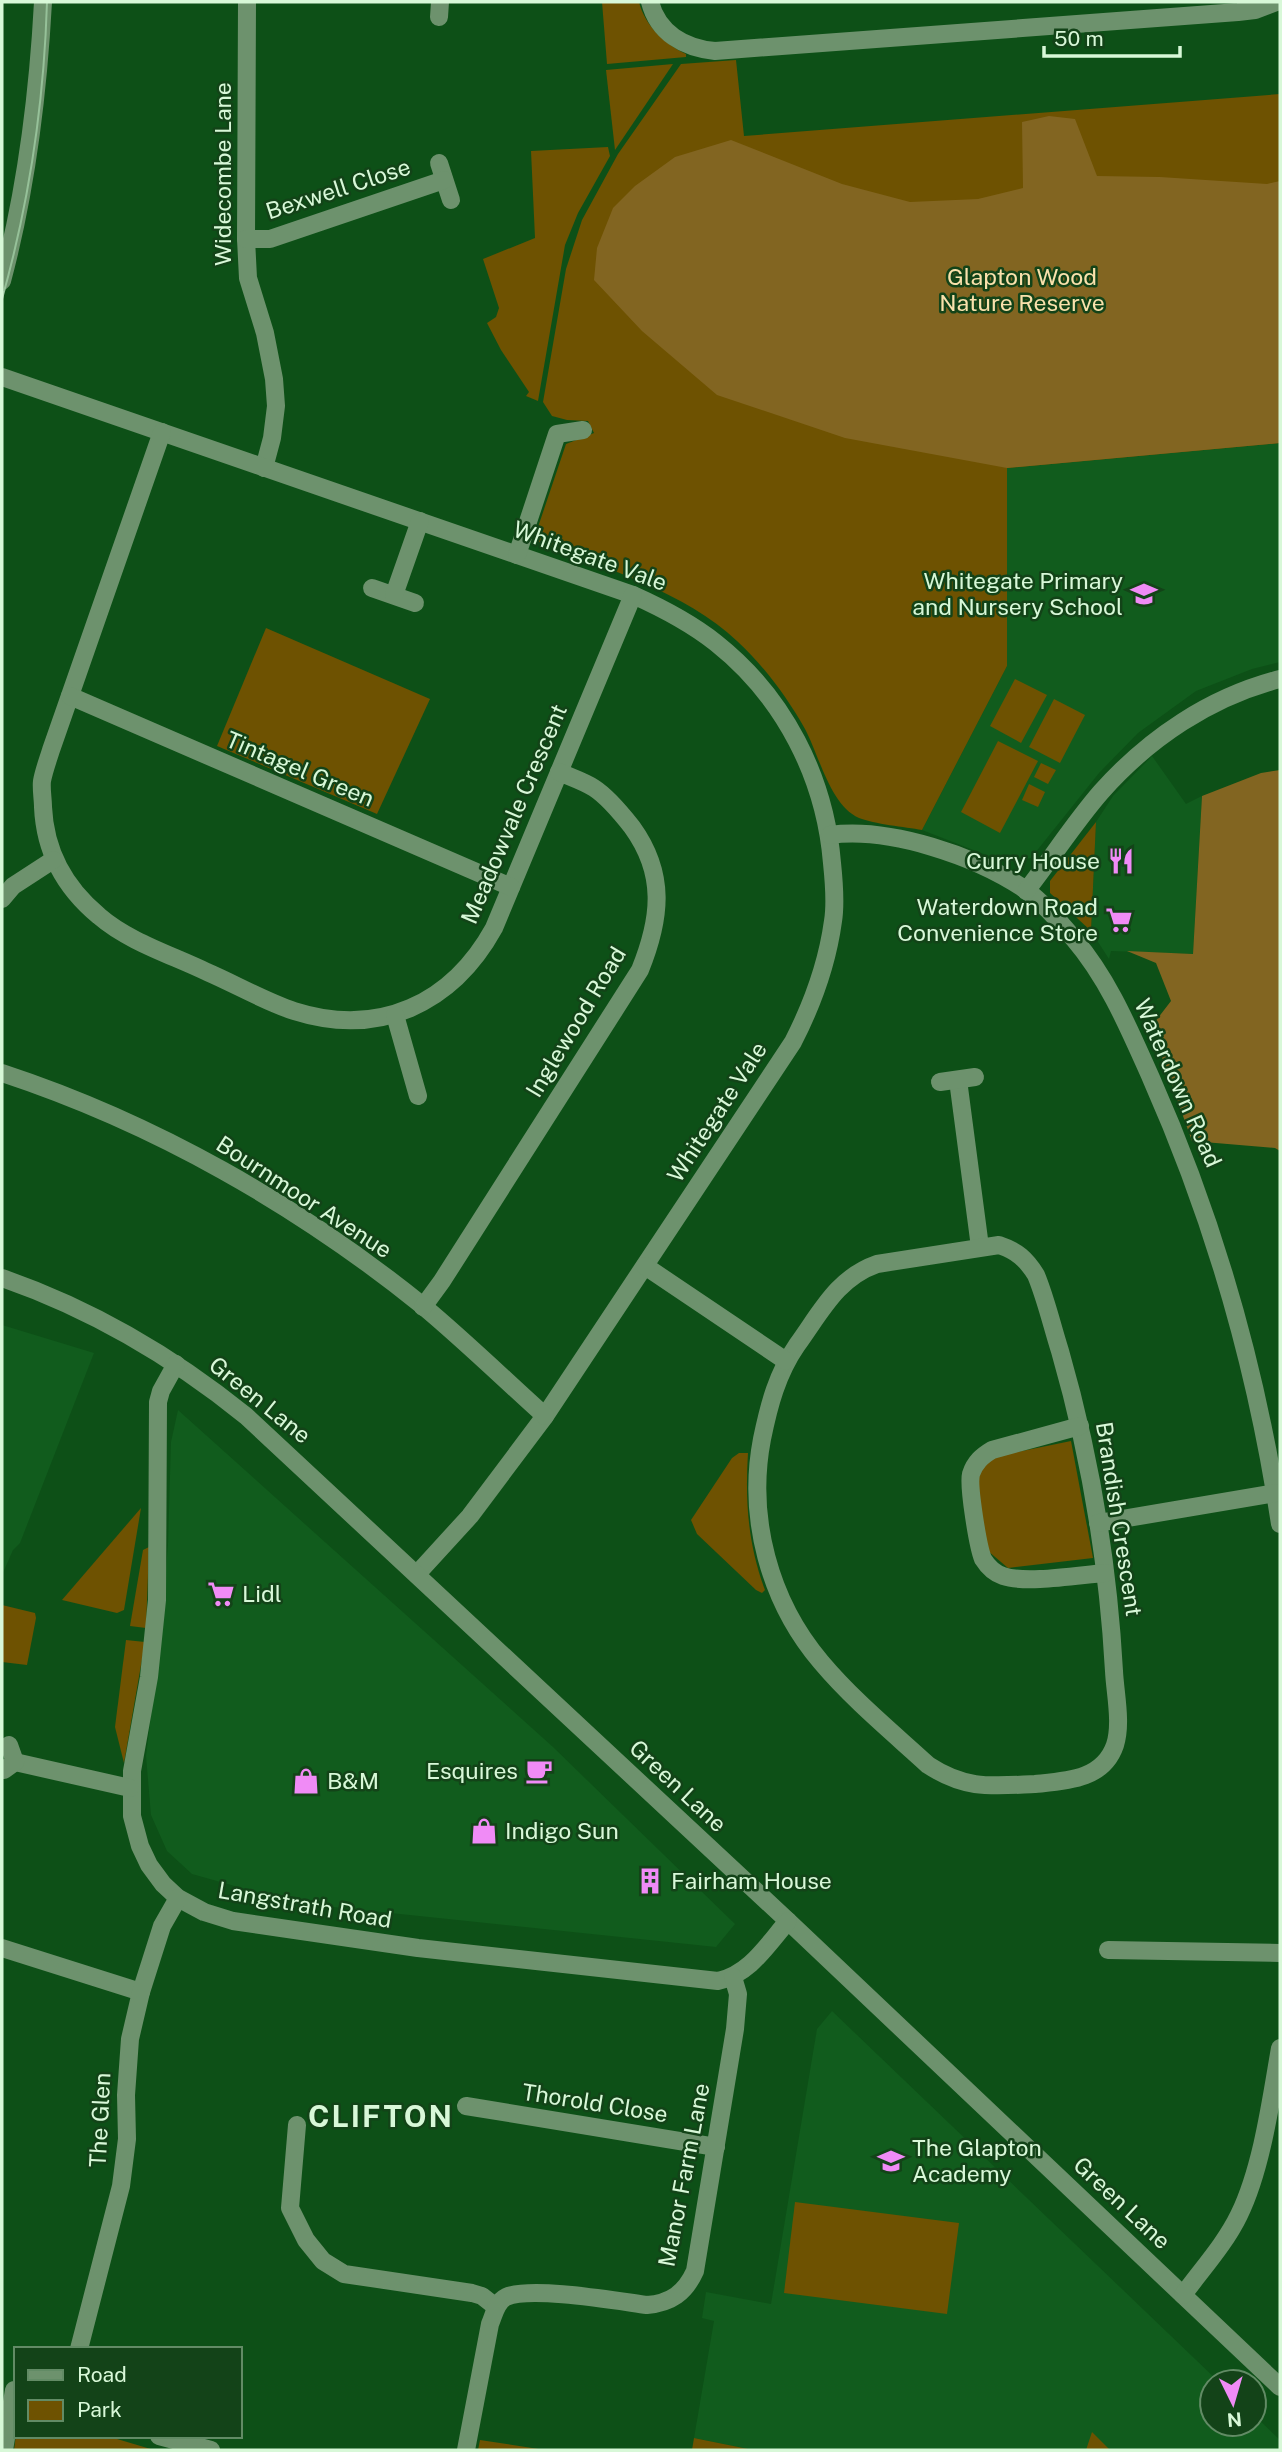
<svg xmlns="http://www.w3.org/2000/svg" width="1282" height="2452" font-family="'Public Sans',sans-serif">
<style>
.built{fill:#115c1d}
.green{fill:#6e5201}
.forest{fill:#826521}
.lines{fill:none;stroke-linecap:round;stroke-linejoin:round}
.minor{stroke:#6d926d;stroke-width:18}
.tram{stroke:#96c199;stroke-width:2}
.labels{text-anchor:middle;stroke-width:5;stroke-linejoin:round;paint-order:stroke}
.street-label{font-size:23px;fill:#d8f8d8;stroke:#134318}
.park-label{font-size:23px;fill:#fae1ac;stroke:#134318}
.poi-label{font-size:23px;fill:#d8f8d8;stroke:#134318;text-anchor:start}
.district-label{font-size:30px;font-weight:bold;letter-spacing:2px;fill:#d8f8d8;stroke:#134318}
</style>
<rect width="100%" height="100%" fill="#0d5017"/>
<g class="built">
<polygon points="1280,443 1280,662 1252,669 1196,691 1138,733 1099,773 1031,858 1007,863 922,830 1007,666 1007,468"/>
<polygon points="1152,756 1186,804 1202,796 1193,954 1111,951 1109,959 1091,931 1096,822 1113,796"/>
<polygon points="2,1325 94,1353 20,1543 13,1550 2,1575"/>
<polygon points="178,1410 553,1747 735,1924 716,1947 295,1903 192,1874 167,1851 151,1815 146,1756 161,1634 168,1544 171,1442"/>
<polygon points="832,2011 1219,2382 1212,2382 1212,2424 1254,2424 1254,2415 1280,2440 1280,2450 753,2450 694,2438 714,2321 702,2318 706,2292 771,2304 817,2029"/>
</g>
<g class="green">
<path d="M 602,2 L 639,2 C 645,26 665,44 686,54 L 686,57 L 607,64 Z"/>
<path d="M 736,60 L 744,136 L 1280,94 L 1280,443 L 1007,468 L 1007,666 L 922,830 C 905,827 874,824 859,818 C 830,805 819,755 805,729 C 787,697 764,666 737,641 C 687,593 603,567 539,542 L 537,530 L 566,444 L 594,433 L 588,421 L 567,420 L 552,416 L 543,402 L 566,269 L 582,220 L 618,154 L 681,64 Z"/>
<polygon points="673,64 615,150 606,70"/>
<polygon points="608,147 610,156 578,213 565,245 538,401 526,396 529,392 501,350 487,323 496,317 499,308 483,259 535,238 531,151"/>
<polygon points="266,628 430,699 377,814 217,746"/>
<polygon points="1015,679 1047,695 1021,743 990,726"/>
<polygon points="1054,699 1085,715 1060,763 1029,747"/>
<polygon points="998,741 1038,761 1000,833 961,812"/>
<polygon points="1041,763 1056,770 1048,784 1034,777"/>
<polygon points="1029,784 1045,792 1038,807 1022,800"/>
<polygon points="1096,822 1091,931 1050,893 1050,881"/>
<polygon points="1071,1441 1093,1558 1008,1568 988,1551 972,1477 988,1458"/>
<path d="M 739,1453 L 748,1453 C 745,1501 748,1545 765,1590 L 762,1593 L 756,1590 L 697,1534 L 691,1520 L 732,1458 Z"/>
<polygon points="141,1508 124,1610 117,1613 62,1600"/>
<polygon points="149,1547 146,1628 130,1626 143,1550"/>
<polygon points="2,1605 35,1613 36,1618 27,1665 2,1662"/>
<polygon points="126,1640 145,1642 124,1763 115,1727"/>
<polygon points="795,2202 959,2223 947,2314 784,2293"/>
<polygon points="1092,2432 1110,2450 1086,2450"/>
<polygon points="16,2435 107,2436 154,2450 14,2450"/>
<polygon points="694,2438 753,2450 692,2450"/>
<polygon points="480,2440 545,2450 478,2450"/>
</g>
<g class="forest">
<polygon points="1049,116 1075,119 1097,176 1160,177 1267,184 1280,181 1280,443 1007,468 845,438 717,395 642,331 594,280 597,248 613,208 635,186 675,157 731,140 842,184 910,202 978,199 1023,188 1022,122"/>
<polygon points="1280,770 1280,1151 1275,1148 1192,1141 1151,1027 1171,1001 1156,963 1127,951 1193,954 1202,796 1261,773"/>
</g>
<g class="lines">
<g class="minor">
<polyline points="247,2 246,239 248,278 265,333 274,379 276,406 272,438 264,468"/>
<path d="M 650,2 C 658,33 684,48 715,51 L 1238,12 L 1255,10 L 1276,2"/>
<polyline points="439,17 440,2"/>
<polyline points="439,163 451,200"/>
<polyline points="246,239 270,239 444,180"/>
<path d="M 2,281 C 26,191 38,95 43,2"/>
<path d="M 2,377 L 633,595 C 662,608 691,623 716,643 C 784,697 825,777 832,863 C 834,882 836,903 833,921 C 827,965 813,1003 793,1042 L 545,1416 L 470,1516 L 417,1574"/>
<path d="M 162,432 L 51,750 C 48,760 44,770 42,781 C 41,789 43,799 43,807 C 45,852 64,887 99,916 C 129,942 172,955 207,972 C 235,984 264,1001 294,1011 C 379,1038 452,1004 494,928 L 633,595"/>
<polyline points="517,555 557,434 583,430"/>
<polyline points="372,588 415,603"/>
<polyline points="394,595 420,521"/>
<polyline points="70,696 511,887"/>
<path d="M 830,835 C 890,827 976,856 1026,890 C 1043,903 1060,922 1074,939 C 1109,980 1129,1029 1151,1078 C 1214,1220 1257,1370 1280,1524"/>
<path d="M 1026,891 C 1052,858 1074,823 1101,792 C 1149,738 1210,697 1280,679"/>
<polyline points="2,899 13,886 53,860"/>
<polyline points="395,1015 418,1096"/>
<path d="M 2,1073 C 154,1123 298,1205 423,1306 C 465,1341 505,1380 545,1416"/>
<polyline points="958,1080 980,1247"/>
<polyline points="940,1082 975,1077"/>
<path d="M 999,1245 C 1017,1251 1026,1259 1036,1275 C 1046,1299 1052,1326 1060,1351 C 1090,1455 1108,1562 1114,1671 C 1115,1693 1122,1723 1115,1745 C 1103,1780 1066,1781 1035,1784 C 992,1786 966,1790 928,1765 C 892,1732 853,1700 821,1662 C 769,1601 747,1517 762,1439 C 769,1405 777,1374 797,1345 C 821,1312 837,1278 877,1264 Z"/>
<polyline points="645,1266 786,1361"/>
<path d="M 2,1278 C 91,1309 173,1357 246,1416 L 788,1921 L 1280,2387"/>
<path d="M 423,1307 L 442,1281 L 640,970 C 661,918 666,874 632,827 C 621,813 608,797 594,788 C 583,781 570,777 559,772"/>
<path d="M 176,1364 L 161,1391 L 158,1402 L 157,1600 L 149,1677 L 132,1771 L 132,1816 L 140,1846 L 149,1865 L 163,1884 L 178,1898 L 204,1912 L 233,1921 L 418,1948 L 718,1981 C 750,1974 767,1945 788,1921"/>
<path d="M 1080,1426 L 992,1450 C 982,1456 975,1462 971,1474 C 968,1486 978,1547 983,1559 C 988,1567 994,1573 1003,1576 C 1026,1584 1079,1575 1105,1573"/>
<polyline points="1098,1523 1276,1493"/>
<polyline points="15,1762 130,1788"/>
<polyline points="4,1770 15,1762 9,1745"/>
<polyline points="2,1948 141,1992"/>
<polyline points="1108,1950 1280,1953"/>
<polyline points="466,2106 716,2147"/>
<polyline points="297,2125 290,2208 306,2240 323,2261 344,2274 472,2293 482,2296 496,2307"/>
<path d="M 1183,2295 C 1202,2269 1225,2244 1239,2215 C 1262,2168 1271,2100 1280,2048"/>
<polyline points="79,2349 121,2186 127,2139 126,2095 130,2039 141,1992 162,1926 178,1898"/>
<polyline points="159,2436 211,2450"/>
<polyline points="4,2450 14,2390"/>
<path d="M 466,2450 L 490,2324 C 494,2315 496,2302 506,2297 C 531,2286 617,2301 647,2305 C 671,2303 685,2293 695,2271 L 735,2029 L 738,1994 L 733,1977"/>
</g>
<path class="tram" d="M 2,299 C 29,203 44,102 47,2"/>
</g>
<defs>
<g id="school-bare" transform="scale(2.1)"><path d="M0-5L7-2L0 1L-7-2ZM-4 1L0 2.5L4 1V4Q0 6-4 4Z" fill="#f08bf6" stroke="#134318" stroke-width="2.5" paint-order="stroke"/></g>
<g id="restaurant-bare" transform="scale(2.1)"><path d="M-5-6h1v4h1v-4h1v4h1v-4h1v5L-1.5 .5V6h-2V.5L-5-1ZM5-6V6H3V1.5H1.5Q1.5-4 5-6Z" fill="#f08bf6" stroke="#134318" stroke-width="2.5" paint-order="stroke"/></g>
<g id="supermarket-bare" transform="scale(2.1)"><path d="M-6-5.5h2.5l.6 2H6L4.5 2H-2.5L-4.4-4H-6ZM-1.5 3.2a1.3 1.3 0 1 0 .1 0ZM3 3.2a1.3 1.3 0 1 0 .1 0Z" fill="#f08bf6" stroke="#134318" stroke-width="2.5" paint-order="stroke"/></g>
<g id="cafe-bare" transform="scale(2.1)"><path d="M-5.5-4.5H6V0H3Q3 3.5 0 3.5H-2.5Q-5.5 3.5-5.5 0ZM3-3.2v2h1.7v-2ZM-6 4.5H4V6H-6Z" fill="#f08bf6" stroke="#134318" stroke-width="2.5" paint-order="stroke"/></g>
<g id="shop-bare" transform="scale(2.1)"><path d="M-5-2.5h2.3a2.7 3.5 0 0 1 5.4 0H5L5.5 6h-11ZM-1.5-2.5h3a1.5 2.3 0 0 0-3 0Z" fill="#f08bf6" stroke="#134318" stroke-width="2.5" paint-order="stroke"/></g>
<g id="building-bare" transform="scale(2.1)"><path d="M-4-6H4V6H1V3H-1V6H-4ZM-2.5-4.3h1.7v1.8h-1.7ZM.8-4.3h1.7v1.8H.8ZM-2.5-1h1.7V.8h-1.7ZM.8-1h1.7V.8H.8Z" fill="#f08bf6" stroke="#134318" stroke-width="2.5" paint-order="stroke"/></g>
</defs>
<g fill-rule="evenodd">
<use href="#school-bare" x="1144" y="594"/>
<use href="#restaurant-bare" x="1121" y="861"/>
<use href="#supermarket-bare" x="1119" y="920"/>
<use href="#supermarket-bare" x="221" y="1594"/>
<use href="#cafe-bare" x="539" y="1771"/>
<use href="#shop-bare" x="306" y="1781"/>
<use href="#shop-bare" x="484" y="1831"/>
<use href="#building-bare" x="650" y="1881"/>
<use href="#school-bare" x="891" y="2161"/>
</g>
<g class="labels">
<g class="street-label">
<text transform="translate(223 174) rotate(-90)" y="8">Widecombe Lane</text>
<text transform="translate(338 189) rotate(-18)" y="8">Bexwell Close</text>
<text transform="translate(590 556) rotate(20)" y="8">Whitegate Vale</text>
<text transform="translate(300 769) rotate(23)" y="8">Tintagel Green</text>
<text transform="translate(514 814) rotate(-67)" y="8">Meadowvale Crescent</text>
<text transform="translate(576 1022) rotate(-59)" y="8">Inglewood Road</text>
<text transform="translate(1178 1083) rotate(66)" y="8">Waterdown Road</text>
<text transform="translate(717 1112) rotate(-57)" y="8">Whitegate Vale</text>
<text transform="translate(304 1197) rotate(33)" y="8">Bournmoor Avenue</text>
<text transform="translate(260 1400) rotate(39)" y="8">Green Lane</text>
<text transform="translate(1119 1519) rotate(81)" y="8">Brandish Crescent</text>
<text transform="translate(678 1786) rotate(43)" y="8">Green Lane</text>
<text transform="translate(305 1905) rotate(10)" y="8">Langstrath Road</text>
<text transform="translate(595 2103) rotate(9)" y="8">Thorold Close</text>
<text transform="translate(100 2120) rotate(-87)" y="8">The Glen</text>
<text transform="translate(684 2175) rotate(-79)" y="8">Manor Farm Lane</text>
<text transform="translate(1122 2203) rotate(43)" y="8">Green Lane</text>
</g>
<g class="park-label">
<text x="1022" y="285">Glapton Wood<tspan x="1022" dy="26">Nature Reserve</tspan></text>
</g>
<g class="poi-label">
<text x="1123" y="589" text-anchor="end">Whitegate Primary<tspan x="1123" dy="26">and Nursery School</tspan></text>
<text x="1100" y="869" text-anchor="end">Curry House</text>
<text x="1098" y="915" text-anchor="end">Waterdown Road<tspan x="1098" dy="26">Convenience Store</tspan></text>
<text x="242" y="1602">Lidl</text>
<text x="518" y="1779" text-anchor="end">Esquires</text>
<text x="327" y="1789">B&amp;M</text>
<text x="505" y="1839">Indigo Sun</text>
<text x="671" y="1889">Fairham House</text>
<text x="912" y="2156">The Glapton<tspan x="912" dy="26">Academy</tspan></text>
</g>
<g class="district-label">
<text x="381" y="2127">CLIFTON</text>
</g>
</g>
<rect width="1282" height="2452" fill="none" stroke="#d8f8d8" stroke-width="7"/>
<rect x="14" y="2347" width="228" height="91" fill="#134318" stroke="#628b65" stroke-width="2"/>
<rect x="28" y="2370" width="35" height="10" fill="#6d926d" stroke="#628b65" stroke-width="2"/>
<text x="77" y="2382" font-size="21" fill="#d8f8d8">Road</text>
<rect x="28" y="2400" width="35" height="21" fill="#6e5201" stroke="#628b65" stroke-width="2"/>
<text x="77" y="2417" font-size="21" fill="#d8f8d8">Park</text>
<g transform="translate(1233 2403) rotate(175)"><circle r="33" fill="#134318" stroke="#628b65" stroke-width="2"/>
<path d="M0-5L12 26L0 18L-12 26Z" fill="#f08bf6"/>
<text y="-10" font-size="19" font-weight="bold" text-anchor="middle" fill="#d8f8d8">N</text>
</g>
<path d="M1044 46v10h136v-10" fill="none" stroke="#d8f8d8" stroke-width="3.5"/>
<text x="1054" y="46" font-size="21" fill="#d8f8d8" stroke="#134318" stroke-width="5" paint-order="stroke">50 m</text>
</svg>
